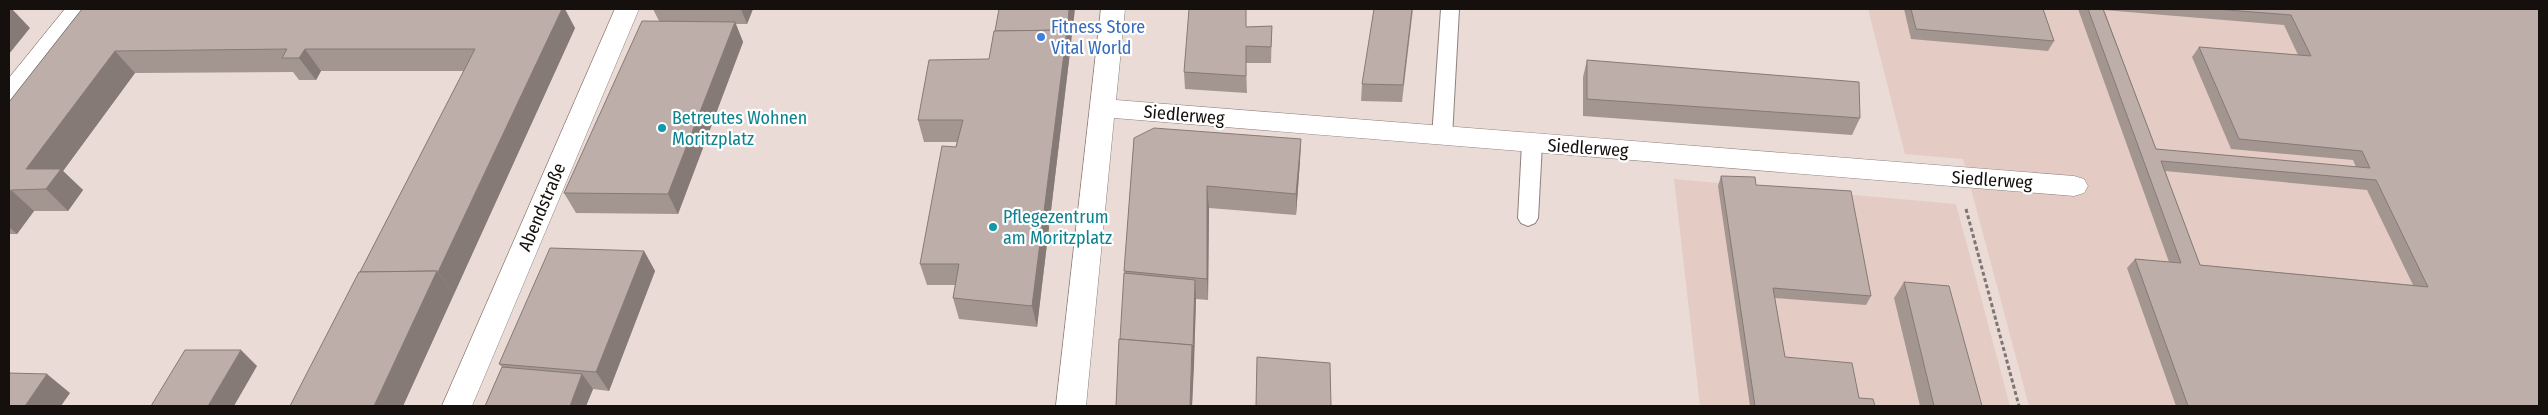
<svg xmlns="http://www.w3.org/2000/svg" width="2548" height="415" font-family="'Fira Sans Condensed',sans-serif">
<style>
.built{fill:#e4ccc4}
.lines{fill:none;stroke-linecap:round;stroke-linejoin:round}
.service-casing{stroke:#8f807b;stroke-width:2}
.minor-casing{stroke:#8f807b;stroke-width:1}
.path{stroke:#7f7572;stroke-width:3;stroke-dasharray:4 2.5;stroke-linecap:butt}
.service{fill:#fff;fill-rule:evenodd}
.minor{fill:#fff;fill-rule:evenodd}
.wall{fill:#a39691;fill-rule:evenodd}
.shaded-wall{fill:#857a76}
.building{fill:#beaea9;stroke:#857a76;fill-rule:evenodd}
.shop-dot{fill:#3f7fe0;stroke:#fff;stroke-width:2}
.culture-dot{fill:#0f9aa8;stroke:#fff;stroke-width:2}
.labels{text-anchor:middle;stroke-width:4.5;stroke-linejoin:round;paint-order:stroke}
.shop-label{font-size:18px;fill:#366cbe;stroke:#fff;text-anchor:start}
.street-label{font-size:18px;fill:#15100e;stroke:#fff}
.culture-label{font-size:18px;fill:#0d838f;stroke:#fff;text-anchor:start}
</style>
<rect width="100%" height="100%" fill="#ebdbd6"/>
<g class="built">
<polygon points="1868,9 2539,9 2539,406 2029,406 1963,159 1905,154"/>
<polygon points="1674,179 1956,204 2010,406 1700,406"/>
</g>
<g class="lines">
<g class="service-casing">
<g id="service">
<polygon points="1441,9 1459,9 1452,137 1449,142 1442,144 1435,142 1432,137"/>
<polygon points="1532,137 1539,139 1542,144 1538,218 1535,223 1528,226 1521,223 1518,218 1522,144 1525,139"/>
</g>
</g>
<g class="minor-casing">
<g id="minor">
<polygon points="65,9 90,9 18,101 9,104 9,78"/>
<polygon points="615,9 639,9 472,406 442,406"/>
<polygon points="1101,9 1125,9 1116,100 2074,176 2084,179 2088,186 2084,193 2074,196 1114,118 1086,406 1056,406"/>
</g>
</g>
<polyline class="path" points="1966,209 2019,406"/>
<use href="#service" class="service"/>
<use href="#minor" class="minor"/>
</g>
<g class="wall">
<polygon points="82,9 575,28 403,406 360,272 464,71 321,71 316,80 299,80 293,72 135,73 63,171 83,190 68,211 34,211 17,234 9,234 9,102"/>
<polygon points="653,9 753,9 747,24 736,24 743,42 678,214 576,213 564,193 659,21"/>
<polygon points="1413,9 1402,102 1361,101 1362,84"/>
<polygon points="1904,9 2043,9 2054,41 2048,51 1911,39"/>
<path d="M 2078,9 L 2539,9 L 2539,406 L 2176,406 L 2127,268 L 2135,259 L 2169,262 ZM 2104,10 L 2284,25 L 2298,55 L 2199,47 L 2192,57 L 2231,149 L 2353,160 L 2356,167 L 2156,149 ZM 2165,171 L 2367,190 L 2413,285 L 2200,265 Z"/>
<polygon points="1272,26 1271,63 1246,63 1247,93 1185,89 1184,72 1246,27"/>
<polygon points="1070,52 1037,327 959,319 953,298 955,285 927,285 920,264 957,142 924,142 918,120 989,59"/>
<polygon points="1587,60 1860,118 1852,135 1583,116 1583,77"/>
<polygon points="1134,138 1301,139 1300,161 1296,215 1209,208 1208,300 1196,299 1192,406 1124,273"/>
<polygon points="1721,176 1756,185 1871,296 1866,305 1775,298 1785,357 1875,406 1750,406 1718,186"/>
<polygon points="644,251 655,271 609,391 593,389 586,406 485,406 502,367 499,364"/>
<polygon points="1904,282 1982,406 1920,406 1894,298"/>
</g>
<g class="shaded-wall">
<polygon points="9,9 12,9 30,28 9,54"/>
<polygon points="562,9 565,9 575,28 454,294 438,272"/>
<polygon points="741,9 753,9 747,24"/>
<polygon points="1069,9 1075,9 1070,52 1037,327 1032,306"/>
<polygon points="735,22 743,42 678,214 668,194"/>
<polygon points="305,49 321,71 316,80 299,58"/>
<polygon points="115,51 135,73 63,171 83,190 68,211 26,169"/>
<polygon points="1301,139 1300,161 1296,215 1296,194"/>
<polygon points="1207,186 1209,208 1208,300 1207,279"/>
<polygon points="11,190 34,211 17,234 9,227 9,192"/>
<polygon points="644,251 655,271 609,391 596,372"/>
<polygon points="437,271 454,294 403,406 374,406"/>
<polygon points="1195,280 1196,299 1194,366 1192,406 1190,406"/>
<polygon points="241,350 257,366 234,406 208,406"/>
<polygon points="47,374 70,393 61,406 25,406"/>
<polygon points="582,374 593,389 586,406 570,406"/>
</g>
<g class="building">
<polygon points="82,9 562,9 438,272 437,272 437,271 360,272 475,49 305,49 299,58 282,58 287,49 115,51 26,169 61,169 46,189 11,190 9,192 9,102"/>
<polygon points="999,9 1069,9 1067,32 1067,30 995,31"/>
<polygon points="1189,9 1246,9 1246,27 1272,26 1271,47 1246,46 1246,76 1184,72"/>
<polygon points="1374,9 1412,9 1403,85 1362,84"/>
<polygon points="1911,9 2043,9 2054,41 1916,29"/>
<path d="M 2088,9 L 2103,9 L 2156,149 L 2370,168 L 2362,151 L 2239,139 L 2199,47 L 2311,56 L 2291,15 L 2215,9 L 2539,9 L 2539,406 L 2188,406 L 2135,259 L 2181,263 ZM 2161,161 L 2376,180 L 2428,287 L 2200,265 Z"/>
<polygon points="642,21 735,22 668,194 564,193"/>
<polygon points="1067,30 1032,306 953,298 959,264 920,264 942,146 956,147 963,120 918,120 929,60 989,59 994,31"/>
<polygon points="1587,60 1859,82 1860,118 1587,99"/>
<polygon points="1154,128 1301,139 1296,194 1207,186 1207,279 1124,271 1134,138"/>
<polygon points="1721,176 1755,177 1756,185 1851,191 1871,296 1773,288 1785,357 1852,363 1859,398 1873,399 1875,406 1755,406"/>
<polygon points="550,248 644,251 596,372 499,364"/>
<polygon points="437,271 374,406 290,406 359,272"/>
<polygon points="1124,273 1195,280 1193,347 1192,345 1120,339"/>
<polygon points="1904,282 1949,286 1982,406 1934,406"/>
<polygon points="1119,339 1192,345 1190,406 1116,406"/>
<polygon points="185,350 241,350 208,406 151,406"/>
<polygon points="1257,357 1330,363 1331,406 1256,406"/>
<polygon points="502,367 582,374 570,406 485,406"/>
<polygon points="9,373 47,374 25,406 9,406"/>
</g>
<circle class="shop-dot" cx="1041" cy="37" r="5"/>
<g class="culture-dot">
<circle cx="662" cy="128" r="5"/>
<circle cx="993" cy="227" r="5"/>
</g>
<g class="labels">
<g class="shop-label">
<text x="1051" y="33">Fitness Store<tspan x="1051" dy="21">Vital World</tspan></text>
</g>
<g class="street-label">
<text transform="translate(1184 115) rotate(5)" y="6">Siedlerweg</text>
<text transform="translate(1588 148) rotate(4)" y="6">Siedlerweg</text>
<text transform="translate(1992 180) rotate(4)" y="6">Siedlerweg</text>
<text transform="translate(542 207) rotate(-67)" y="6">Abendstraße</text>
</g>
<g class="culture-label">
<text x="672" y="124">Betreutes Wohnen<tspan x="672" dy="21">Moritzplatz</tspan></text>
<text x="1003" y="223">Pflegezentrum<tspan x="1003" dy="21">am Moritzplatz</tspan></text>
</g>
</g>
<rect width="2548" height="415" fill="none" stroke="#15100e" stroke-width="20"/>
</svg>
